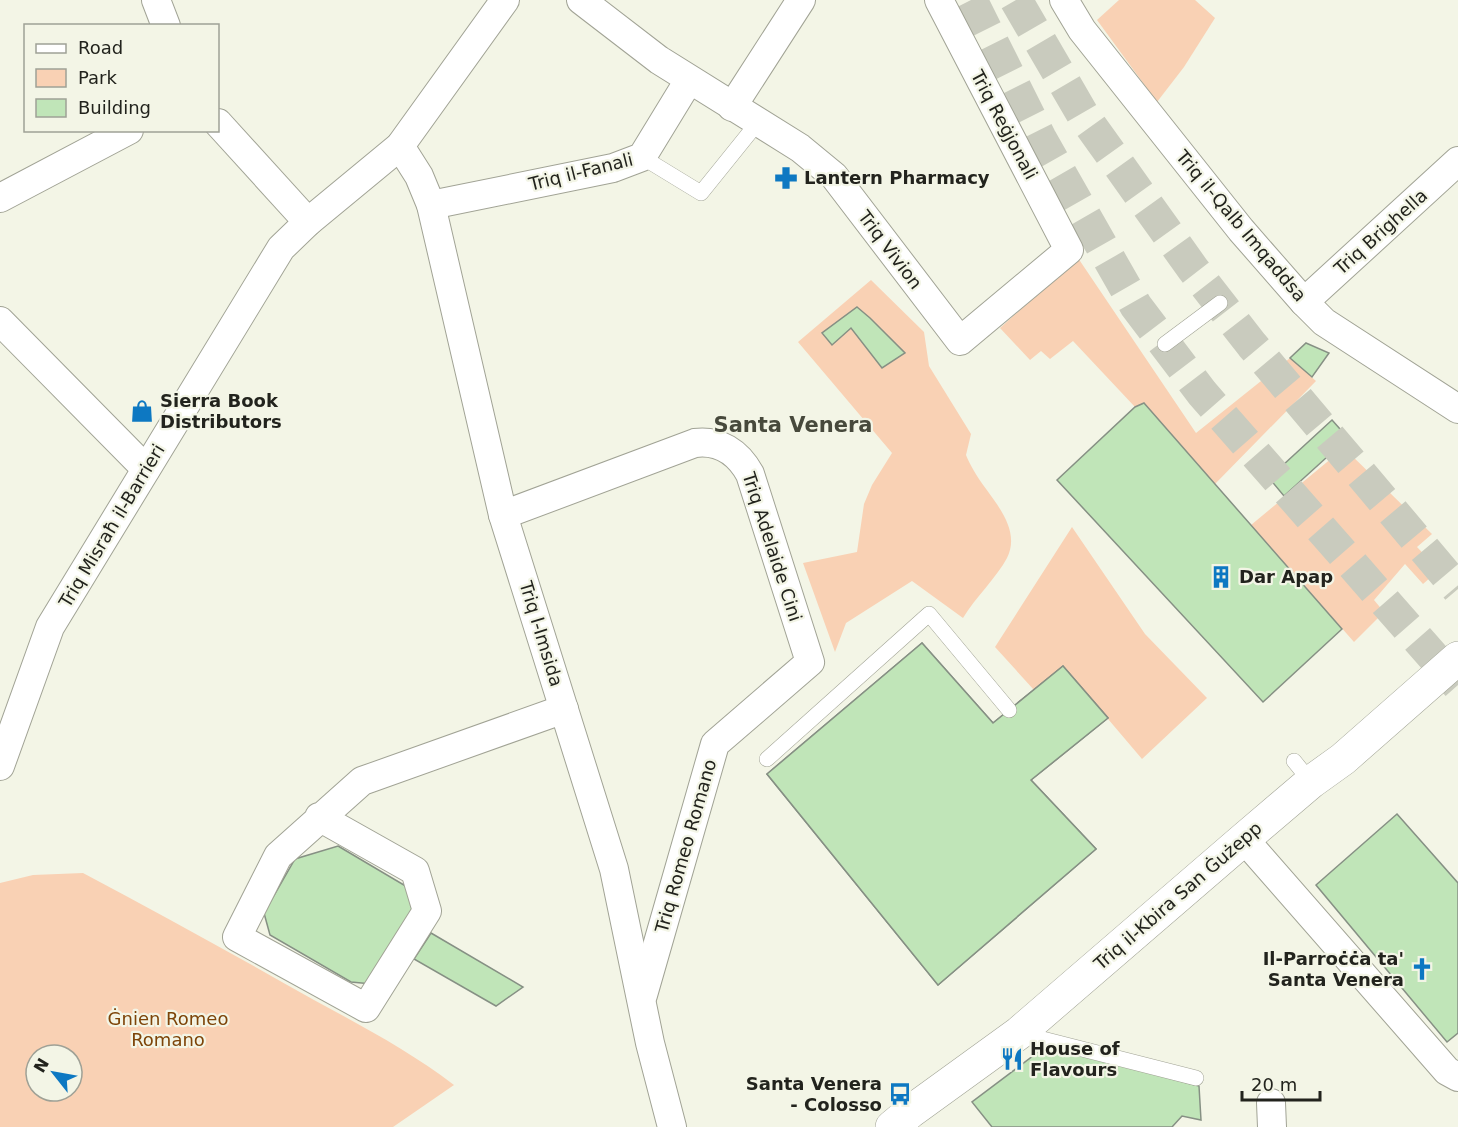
<svg xmlns="http://www.w3.org/2000/svg" width="1458" height="1127" font-family="'DejaVu Sans',sans-serif">
<style>
.green{fill:#f9d1b4;fill-rule:evenodd}
.building{fill:#c0e5b8;stroke:#869084;stroke-width:1.5;fill-rule:evenodd}
.lines{fill:none;stroke-linecap:round;stroke-linejoin:round}
.highway-tunnel{stroke:#c9cbbe;stroke-width:33;stroke-dasharray:33 16;stroke-linecap:butt}
.lane-casing{stroke:#a1a395;stroke-width:16}
.street-casing{stroke:#a1a395;stroke-width:30}
.secondary-casing{stroke:#a1a395;stroke-width:34}
.lane{stroke:#fff;stroke-width:15}
.street{stroke:#fff;stroke-width:28}
.secondary{stroke:#fff;stroke-width:33}
.labels{text-anchor:middle;stroke-width:4.5;stroke-linejoin:round;paint-order:stroke}
.street-label{font-size:18px;fill:#22231d;stroke:#f3f5e6}
.poi-label{font-size:18px;font-weight:bold;fill:#22231d;stroke:#f3f5e6;text-anchor:start}
.park-label{font-size:18px;fill:#7d4408;stroke:#f3f5e6}
.quarter-label{font-size:21px;font-weight:bold;fill:#47493c;stroke:#f3f5e6}
</style>
<rect width="100%" height="100%" fill="#f3f5e6"/>
<g class="green">
<polygon points="1119,0 1195,0 1215,18 1184,67 1157,102 1097,20"/>
<polygon points="1078,258 1196,433 1290,358 1316,381 1215,484 1144,403 1135,407 1073,341 1050,359 1041,351 1030,360 1000,328"/>
<path d="M 871,280 L 924,332 L 929,366 L 971,434 L 966,455 C 968,460 971,466 974,471 C 988,496 1023,526 1007,558 C 997,577 975,598 963,618 L 912,581 L 846,623 L 835,652 L 803,563 L 857,552 L 864,504 L 872,485 L 892,453 L 798,342 Z"/>
<polygon points="1344,448 1432,534 1417,547 1439,570 1423,584 1405,564 1374,600 1384,612 1354,642 1251,525"/>
<polygon points="1072,527 1145,634 1207,698 1142,759 1063,666 1034,690 995,647"/>
<path d="M 83,873 C 161,914 238,957 314,1000 C 362,1026 411,1052 454,1085 L 393,1127 L 0,1127 L 0,883 L 33,875 ZM 36,1055 L 72,1055 L 72,1091 L 36,1091 Z"/>
</g>
<g class="building">
<polygon points="857,307 870,318 905,353 882,368 851,328 832,345 822,333"/>
<polygon points="1306,343 1329,353 1312,377 1290,358"/>
<polygon points="1144,403 1342,629 1263,702 1057,480 1135,407"/>
<polygon points="1332,420 1348,438 1284,496 1269,478"/>
<path d="M 922,643 L 993,723 L 1063,666 L 1108,718 L 1031,780 L 1096,849 L 938,985 L 767,774 ZM 905,712 L 1036,870 L 949,943 L 818,785 Z"/>
<polygon points="922,643 993,723 1063,666 1108,718 1031,780 1096,849 938,985 767,774"/>
<polygon points="1397,814 1458,883 1458,1033 1447,1042 1316,885"/>
<polygon points="338,846 409,888 412,910 372,984 351,982 270,935 264,913 295,859"/>
<polygon points="431,933 523,987 496,1006 414,959"/>
<polygon points="1050,1043 1086,1056 1199,1086 1201,1120 1182,1116 1172,1127 992,1127 972,1102"/>
</g>
<g class="lines">
<g class="highway-tunnel">
<polyline points="971,0 1040,138 1136,306 1202,393 1458,685"/>
<polyline points="1016,0 1083,115 1193,269 1252,345 1458,589"/>
</g>
<g class="lane-casing">
<g id="lane">
<polyline points="642,157 701,193 759,121"/>
<polyline points="1165,344 1220,303"/>
<polyline points="767,759 929,614 1009,710"/>
<polyline points="1294,761 1311,782"/>
<polyline points="1019,1033 1196,1078"/>
</g>
</g>
<g class="street-casing">
<g id="street">
<polyline points="156,0 166,26"/>
<polyline points="581,0 659,60 800,148 834,176 960,341 1069,250 939,0"/>
<polyline points="1064,0 1082,30 1241,230 1304,302 1324,322 1458,409"/>
<polyline points="732,107 801,0"/>
<polyline points="218,123 308,222"/>
<polyline points="400,146 419,176 431,205 503,515 614,869 650,1043 672,1127"/>
<polyline points="0,198 129,130"/>
<polyline points="431,205 613,168 642,157 689,80"/>
<polyline points="1304,302 1458,161"/>
<polyline points="0,321 146,469"/>
<path d="M 503,515 L 695,443 C 719,440 738,452 750,474 L 810,662 L 715,744 L 643,995"/>
<polyline points="0,766 50,627 281,248 308,222 400,146 505,0"/>
<polyline points="319,817 415,871 427,911 366,1008 237,937 278,856 362,781 564,709"/>
<polyline points="1244,839 1447,1071 1458,1077"/>
<polyline points="1271,1103 1272,1127"/>
</g>
</g>
<g class="secondary-casing">
<polyline id="secondary" points="892,1127 910,1112 1019,1033 1244,839 1311,782 1343,759 1458,658"/>
</g>
<use href="#lane" class="lane"/>
<use href="#street" class="street"/>
<use href="#secondary" class="secondary"/>
</g>
<defs>
<g id="pharmacy-bare" transform="scale(1.8)"><path d="M-2-6h4v4h4v4h-4v4h-4v-4h-4v-4h4Z" fill="#0d78c2" stroke="#f3f5e6" stroke-width="2.5" paint-order="stroke"/></g>
<g id="shop-bare" transform="scale(1.8)"><path d="M-5-2.5h2.3a2.7 3.5 0 0 1 5.4 0H5L5.5 6h-11ZM-1.5-2.5h3a1.5 2.3 0 0 0-3 0Z" fill="#0d78c2" stroke="#f3f5e6" stroke-width="2.5" paint-order="stroke"/></g>
<g id="building-bare" transform="scale(1.8)"><path d="M-4-6H4V6H1V3H-1V6H-4ZM-2.5-4.3h1.7v1.8h-1.7ZM.8-4.3h1.7v1.8H.8ZM-2.5-1h1.7V.8h-1.7ZM.8-1h1.7V.8H.8Z" fill="#0d78c2" stroke="#f3f5e6" stroke-width="2.5" paint-order="stroke"/></g>
<g id="church-bare" transform="scale(1.8)"><path d="M-1.2-6h2.4v3.5h3.3v2.4h-3.3V6h-2.4V-.1h-3.3v-2.4h3.3Z" fill="#0d78c2" stroke="#f3f5e6" stroke-width="2.5" paint-order="stroke"/></g>
<g id="restaurant-bare" transform="scale(1.8)"><path d="M-5-6h1v4h1v-4h1v4h1v-4h1v5L-1.5 .5V6h-2V.5L-5-1ZM5-6V6H3V1.5H1.5Q1.5-4 5-6Z" fill="#0d78c2" stroke="#f3f5e6" stroke-width="2.5" paint-order="stroke"/></g>
<g id="bus-bare" transform="scale(1.8)"><path d="M-5-6H5V4H4V6H2V4H-2V6H-4V4H-5ZM-3.5-4V0h7V-4ZM-3.5 1.2v1.5H-2V1.2ZM2 1.2v1.5H3.5V1.2Z" fill="#0d78c2" stroke="#f3f5e6" stroke-width="2.5" paint-order="stroke"/></g>
</defs>
<g fill-rule="evenodd">
<use href="#pharmacy-bare" x="786" y="178"/>
<use href="#shop-bare" x="142" y="411"/>
<use href="#building-bare" x="1221" y="577"/>
<use href="#church-bare" x="1422" y="969"/>
<use href="#restaurant-bare" x="1012" y="1059"/>
<use href="#bus-bare" x="900" y="1094"/>
</g>
<g class="labels">
<g class="street-label">
<text transform="translate(1004 125) rotate(62)" y="6">Triq Reġjonali</text>
<text transform="translate(581 172) rotate(-14)" y="6">Triq il-Fanali</text>
<text transform="translate(1241 226) rotate(50)" y="6">Triq il-Qalb Imqaddsa</text>
<text transform="translate(1381 232) rotate(-42)" y="6">Triq Brighella</text>
<text transform="translate(890 250) rotate(53)" y="6">Triq Vivion</text>
<text transform="translate(112 526) rotate(-59)" y="6">Triq Misraħ il-Barrieri</text>
<text transform="translate(772 547) rotate(72)" y="6">Triq Adelaide Cini</text>
<text transform="translate(541 634) rotate(73)" y="6">Triq l-Imsida</text>
<text transform="translate(686 846) rotate(-74)" y="6">Triq Romeo Romano</text>
<text transform="translate(1178 896) rotate(-41)" y="6">Triq il-Kbira San Ġużepp</text>
</g>
<g class="poi-label">
<text x="804" y="184">Lantern Pharmacy</text>
<text x="160" y="407">Sierra Book<tspan x="160" dy="21">Distributors</tspan></text>
<text x="1239" y="583">Dar Apap</text>
<text x="1404" y="965" text-anchor="end">Il-Parroċċa ta'<tspan x="1404" dy="21">Santa Venera</tspan></text>
<text x="1030" y="1055">House of<tspan x="1030" dy="21">Flavours</tspan></text>
<text x="882" y="1090" text-anchor="end">Santa Venera<tspan x="882" dy="21">- Colosso</tspan></text>
</g>
<g class="park-label">
<text x="168" y="1025">Ġnien Romeo<tspan x="168" dy="21">Romano</tspan></text>
</g>
<g class="quarter-label">
<text x="793" y="432">Santa Venera</text>
</g>
</g>
<rect x="24" y="24" width="195" height="108" fill="#f3f5e6" stroke="#9fa196" stroke-width="1.5"/>
<rect x="36" y="44" width="30" height="9" fill="#ffffff" stroke="#9fa196" stroke-width="1.5"/>
<text x="78" y="54" font-size="18" fill="#22231d">Road</text>
<rect x="36" y="69" width="30" height="18" fill="#f9d1b4" stroke="#9fa196" stroke-width="1.5"/>
<text x="78" y="84" font-size="18" fill="#22231d">Park</text>
<rect x="36" y="99" width="30" height="18" fill="#c0e5b8" stroke="#9fa196" stroke-width="1.5"/>
<text x="78" y="114" font-size="18" fill="#22231d">Building</text>
<g transform="translate(54 1073) rotate(301)"><circle r="28" fill="#f3f5e6" stroke="#9fa196" stroke-width="1.5"/>
<path d="M0-4.5L10 22L0 15L-10 22Z" fill="#0d78c2"/>
<text y="-9" font-size="16" font-weight="bold" text-anchor="middle" fill="#22231d">N</text>
</g>
<path d="M1242 1091v9h78v-9" fill="none" stroke="#22231d" stroke-width="3"/>
<text x="1251" y="1091" font-size="18" fill="#22231d" stroke="#f3f5e6" stroke-width="4.5" paint-order="stroke">20 m</text>
</svg>
